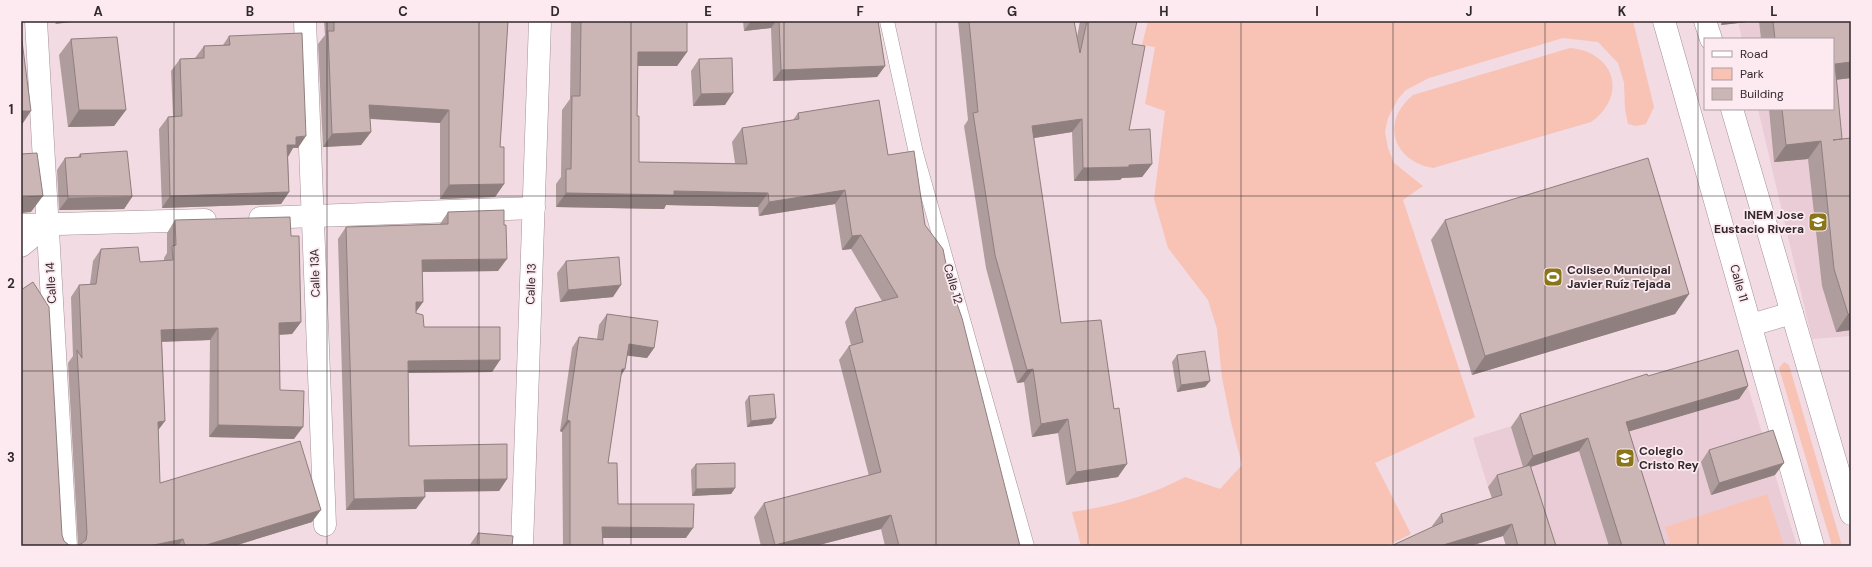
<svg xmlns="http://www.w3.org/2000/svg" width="1872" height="567" font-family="'DM Sans',sans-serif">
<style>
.built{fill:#eaccd6}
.green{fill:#f8c3b5}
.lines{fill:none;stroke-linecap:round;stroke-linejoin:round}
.service-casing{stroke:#a59197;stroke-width:15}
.minor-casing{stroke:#a59197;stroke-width:23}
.service{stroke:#fff;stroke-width:14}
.minor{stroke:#fff;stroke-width:22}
.wall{fill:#af9c9c}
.shaded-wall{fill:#8f7f7f}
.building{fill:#ccb5b5;stroke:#8f7f7f}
.grid{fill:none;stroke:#31292b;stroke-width:1;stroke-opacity:0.55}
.labels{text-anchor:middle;stroke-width:3.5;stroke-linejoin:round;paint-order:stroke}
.poi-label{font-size:12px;font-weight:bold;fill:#31292b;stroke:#fceaf0;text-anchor:start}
.street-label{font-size:12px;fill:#31292b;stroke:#fceaf0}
.neatline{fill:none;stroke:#31292b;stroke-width:1.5}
.grid-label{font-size:13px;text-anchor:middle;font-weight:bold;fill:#31292b}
</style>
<rect width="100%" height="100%" fill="#f2dbe3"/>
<g class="built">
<polygon points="1738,21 1851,21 1851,336 1812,339 1758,109 1833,109 1833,39 1742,39"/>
<polygon points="1738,355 1797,546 1506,546 1473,438"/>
</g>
<g class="green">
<path d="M 1148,21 L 1633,21 L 1654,107 L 1646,124 L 1636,126 L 1628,124 L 1625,109 L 1624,83 L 1618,63 L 1598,42 L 1563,38 L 1429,78 L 1406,90 L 1398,99 L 1388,118 L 1385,132 L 1388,148 L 1394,163 L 1423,186 L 1403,200 L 1475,417 L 1375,463 L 1411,534 L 1387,546 L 1081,546 L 1072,512 C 1112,506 1150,496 1185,477 L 1220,489 L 1242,465 L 1231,422 L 1222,378 L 1217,329 L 1208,300 L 1168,248 L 1154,199 L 1165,111 L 1145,104 L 1155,47 L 1142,45 Z"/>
<path d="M 1570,48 C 1615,52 1628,96 1591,122 L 1433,168 C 1393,161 1380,122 1413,95 Z"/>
<polygon points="1784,362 1789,365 1842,546 1832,546 1779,368"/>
<polygon points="1767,494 1784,546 1671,546 1665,527"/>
</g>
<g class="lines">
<g class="service-casing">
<polyline id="service" points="887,21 916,153 1027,546"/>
</g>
<g class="minor-casing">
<g id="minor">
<polyline points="36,21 66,546"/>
<polyline points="305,21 325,525"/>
<polyline points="1664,21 1813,546"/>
<polyline points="1705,21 1711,39"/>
<polyline points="1732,109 1851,514"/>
<polyline points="260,218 534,208"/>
<polyline points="21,225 205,220"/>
<polyline points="21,246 48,224"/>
<polyline points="1751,325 1792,313"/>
<polyline points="522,546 540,21"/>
</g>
</g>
<use href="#service" class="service"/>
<use href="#minor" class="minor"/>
</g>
<g class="wall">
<polygon points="324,21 508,21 500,147 504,184 495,197 440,199 440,123 370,119 371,132 361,145 323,147 318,44 325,35"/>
<polygon points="571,21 687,21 687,52 677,66 638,66 637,116 639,162 735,163 732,142 742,128 793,120 798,113 888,155 925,225 950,284 1020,546 885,546 881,529 815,546 761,546 754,517 764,503 869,476 839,360 849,346 851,345 845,322 855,308 882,301 851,249 842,250 835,204 759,216 758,207 666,205 664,209 556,207 556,184 561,177 562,110 570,99"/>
<polygon points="743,21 878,21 885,66 877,77 773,81 771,28 744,31"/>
<polygon points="958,21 1074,21 1077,37 1080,21 1137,21 1132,44 1129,130 1152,164 1142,177 1122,178 1120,180 1074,181 1072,132 1033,138 1061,323 1118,477 1066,485 1058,433 1032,437 1024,382 1017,383 986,268 964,126 968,120"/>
<polygon points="1721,21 1756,21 1721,25"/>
<polygon points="1759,21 1851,21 1851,78 1836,80 1851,330 1836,332 1822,286 1808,159 1774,162 1769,109 1833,109 1833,39 1761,39"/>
<polygon points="229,36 298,148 293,148 288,156 289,192 281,204 162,208 159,129 168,117 173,116 171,71 180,59 195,58 204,46 223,45"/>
<polygon points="71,39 126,110 114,126 68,127 59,55"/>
<polygon points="699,59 725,105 693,106 691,71"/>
<polygon points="80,154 132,197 124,209 59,210 57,170 65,158 78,157"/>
<polygon points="448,212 498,271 422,272 423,302 416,312 416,313 424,327 500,360 492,372 408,373 409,446 507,479 499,491 424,492 416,509 346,510 338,239 346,227 440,224"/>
<polygon points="175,220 291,236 301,322 292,334 279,335 280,390 294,439 209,437 210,340 162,342 165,421 158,430 160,483 312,522 234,546 76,546 78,545 68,363 73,356 71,297 79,285 90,284 93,261 101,249 140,262 164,261 164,258 167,253 167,233"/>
<polygon points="1445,220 1689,294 1675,314 1472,375 1431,240"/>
<polygon points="566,261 613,297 560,302 557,273"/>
<polygon points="607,314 654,348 647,358 627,355 625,369 621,376 608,463 618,504 686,538 602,538 603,546 563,546 562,432 560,431 572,348 579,337 597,339 599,325"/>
<polygon points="1177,355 1210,381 1205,387 1177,392 1172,362"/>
<polygon points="1648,376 1748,386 1739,399 1629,431 1665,546 1609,546 1579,451 1531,467 1556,546 1506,546 1503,536 1470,546 1391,546 1433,527 1432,526 1441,514 1492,498 1488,487 1497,475 1523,467 1511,427 1520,414"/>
<polygon points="749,396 772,424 747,427 745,402"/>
<polygon points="1709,450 1775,475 1711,495 1701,462"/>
<polygon points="696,464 735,488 731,494 692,496 691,470"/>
<polygon points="478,533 512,546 469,546"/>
</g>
<g class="shaded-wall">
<polygon points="58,21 79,21 55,24"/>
<polygon points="751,21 776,21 771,28 744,31"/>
<polygon points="1724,21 1756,21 1721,25"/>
<polygon points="638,52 687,52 677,66 628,66"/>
<polygon points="1851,62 1851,78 1833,80 1835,64"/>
<polygon points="885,66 877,77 773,81 781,70"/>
<polygon points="733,93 725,105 693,106 701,94"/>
<polygon points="369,105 449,110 440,123 360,118"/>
<polygon points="79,110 126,110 114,126 68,127"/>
<polygon points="21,111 31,111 21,126"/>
<polygon points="1082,119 1072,132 1022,140 1032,126"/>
<polygon points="371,132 361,145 323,147 332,134"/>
<polygon points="306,136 298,148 293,148 288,157 287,145 296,137"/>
<polygon points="1821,141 1808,159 1774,162 1786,145"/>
<polygon points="1152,164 1142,177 1122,178 1120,180 1074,181 1083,168"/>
<polygon points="504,184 495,197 440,199 449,185"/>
<polygon points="845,190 835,204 759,216 769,202"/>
<polygon points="674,191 768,193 758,207 666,205 664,209 556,207 566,193"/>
<polygon points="289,192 281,204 162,208 170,196"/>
<polygon points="43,196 31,212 21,213 21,197"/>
<polygon points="132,197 124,209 59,210 68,198"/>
<polygon points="861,235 851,249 842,250 852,236"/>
<polygon points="507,259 498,271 414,272 422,260"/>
<polygon points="621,285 613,297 560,302 568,290"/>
<polygon points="1689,294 1675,314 1472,375 1485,356"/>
<polygon points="416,302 423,302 414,314"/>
<polygon points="1848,314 1851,314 1851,330 1836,332"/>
<polygon points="301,322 292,334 270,335 279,323"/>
<polygon points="218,328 210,340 152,342 161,330"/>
<polygon points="629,344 654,348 647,358 622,355"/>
<polygon points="500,360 492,372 399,373 408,361"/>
<polygon points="622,369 625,369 618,380"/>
<polygon points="1033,369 1024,382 1017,383 1027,370"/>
<polygon points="1210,381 1205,387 1177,392 1181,385"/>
<polygon points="1748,386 1739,399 1617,435 1626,422"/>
<polygon points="776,418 772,424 747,427 751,421"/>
<polygon points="1068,419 1058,433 1032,437 1041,424"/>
<polygon points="567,420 570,421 562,432 560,431"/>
<polygon points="165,421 156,433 158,422"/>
<polygon points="218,425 303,427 294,439 209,437"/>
<polygon points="1588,438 1579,451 1524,469 1533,456"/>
<polygon points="1784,463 1775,475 1711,495 1719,483"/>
<polygon points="1127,464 1118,477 1066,485 1076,472"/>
<polygon points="507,479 499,491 416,492 424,480"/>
<polygon points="735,488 731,494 692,496 696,489"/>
<polygon points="425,497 416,509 346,510 354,499"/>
<polygon points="321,510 312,522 234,546 203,546"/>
<polygon points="891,515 881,529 815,546 774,546 775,545"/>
<polygon points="1512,524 1503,536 1470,546 1440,546"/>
<polygon points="602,527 693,528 686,538 594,538"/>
<polygon points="183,539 178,546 149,546"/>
</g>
<g class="building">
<polygon points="334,21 508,21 500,147 504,147 504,184 449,185 449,110 369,105 371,132 332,134 328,31 334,31"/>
<polygon points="581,21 687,21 687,52 638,52 637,116 639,116 639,162 747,164 742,128 799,119 798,113 879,100 888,155 914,151 925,225 943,249 950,284 962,318 1020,546 899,546 891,515 775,545 764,503 881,472 849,346 863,342 855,308 898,297 861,235 852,236 845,190 769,202 768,193 674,191 674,195 566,193 566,169 571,169 572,96 580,96"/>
<polygon points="779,21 878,21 885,66 781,70"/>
<polygon points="969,21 1074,21 1080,53 1087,21 1137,21 1132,44 1145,46 1129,130 1150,129 1152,164 1129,165 1129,167 1083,168 1082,119 1032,126 1061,323 1101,320 1114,409 1119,408 1127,464 1076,472 1068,419 1041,424 1033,369 1027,370 995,255 973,113 978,112"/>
<polygon points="1773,21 1851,21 1851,62 1835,64 1842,139 1833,140 1851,138 1851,314 1848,314 1834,269 1821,141 1786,145 1782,109 1833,109 1833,39 1775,39"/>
<polygon points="21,33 31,111 21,111"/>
<polygon points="302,33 306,136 296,137 296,145 287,145 289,192 170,196 168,117 182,116 180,59 204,58 204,46 230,45 229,36"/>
<polygon points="117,37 126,110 79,110 71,39"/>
<polygon points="732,58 733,93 701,94 699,59"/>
<polygon points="127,151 132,197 68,198 65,158 81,157 80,154"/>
<polygon points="37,153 43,196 21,197 21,154"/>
<polygon points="1648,158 1689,294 1485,356 1445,220"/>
<polygon points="504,210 504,225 506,225 507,259 422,260 423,302 416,302 416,313 423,315 424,327 500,327 500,360 408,361 409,446 507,444 507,479 424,480 425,497 354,499 346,227 448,224 448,212"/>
<polygon points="290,217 291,236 299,236 301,322 279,323 280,390 304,391 303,427 218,425 218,328 161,330 165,421 158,422 160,483 300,441 321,510 203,546 185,546 183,539 149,546 76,546 81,544 86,540 87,533 77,350 82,358 79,285 96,284 101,249 138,247 140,262 173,260 172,246 176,245 175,220"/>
<polygon points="619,257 621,285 568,290 566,261"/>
<polygon points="33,282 49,307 62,535 64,541 69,545 74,546 21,546 21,290"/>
<polygon points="607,314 658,321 654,348 629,344 625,369 622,369 608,463 617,463 618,504 694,504 693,528 602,527 603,546 570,546 570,421 567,420 579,337 603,340"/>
<polygon points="1738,350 1748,386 1626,422 1665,546 1622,546 1588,438 1533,456 1520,414 1647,374 1648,376"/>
<polygon points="1205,351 1210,381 1181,385 1177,355"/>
<polygon points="774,394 776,418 751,421 749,396"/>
<polygon points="1773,430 1784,463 1719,483 1709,450"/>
<polygon points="735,463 735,488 696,489 696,464"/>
<polygon points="1530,465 1556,546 1518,546 1512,524 1440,546 1391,546 1443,522 1441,514 1502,495 1497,475"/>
<polygon points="478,533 513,536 512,546 477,546"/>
</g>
<path class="grid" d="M 174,21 L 174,546M 327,21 L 327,546M 479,21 L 479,546M 631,21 L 631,546M 784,21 L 784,546M 936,21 L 936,546M 1088,21 L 1088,546M 1241,21 L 1241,546M 1393,21 L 1393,546M 1545,21 L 1545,546M 1698,21 L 1698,546M 21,196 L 1851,196M 21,371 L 1851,371"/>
<defs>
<g id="school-square" transform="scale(1)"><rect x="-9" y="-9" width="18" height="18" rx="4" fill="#8a7519" stroke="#fceaf0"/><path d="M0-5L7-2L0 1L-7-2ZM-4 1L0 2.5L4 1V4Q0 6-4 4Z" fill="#fff"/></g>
<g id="stadium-square" transform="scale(1)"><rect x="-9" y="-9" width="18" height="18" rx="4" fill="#8a7519" stroke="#fceaf0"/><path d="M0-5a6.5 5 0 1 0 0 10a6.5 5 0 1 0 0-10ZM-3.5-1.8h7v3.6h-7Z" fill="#fff"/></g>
</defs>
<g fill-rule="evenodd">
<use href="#school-square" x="1818" y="222"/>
<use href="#stadium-square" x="1553" y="277"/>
<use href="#school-square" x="1625" y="458"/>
</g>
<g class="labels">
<g class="poi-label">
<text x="1804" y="219" text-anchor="end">INEM Jose<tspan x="1804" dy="14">Eustacio Rivera</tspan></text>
<text x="1567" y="274">Coliseo Municipal<tspan x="1567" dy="14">Javier Ruíz Tejada</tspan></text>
<text x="1639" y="455">Colegio<tspan x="1639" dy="14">Cristo Rey</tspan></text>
</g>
<g class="street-label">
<text transform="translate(315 273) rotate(-92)" y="4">Calle 13A</text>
<text transform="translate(51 283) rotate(-93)" y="4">Calle 14</text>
<text transform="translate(1739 283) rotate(74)" y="4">Calle 11</text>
<text transform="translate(531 284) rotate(-88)" y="4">Calle 13</text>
<text transform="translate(953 284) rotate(74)" y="4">Calle 12</text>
</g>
</g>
<rect width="1872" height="567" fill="none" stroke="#fceaf0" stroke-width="44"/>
<rect x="1704" y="38" width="130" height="72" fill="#fceaf0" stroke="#ab9da1"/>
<rect x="1712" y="51" width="20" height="6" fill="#ffffff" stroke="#ab9da1"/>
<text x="1740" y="58" font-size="12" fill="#31292b">Road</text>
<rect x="1712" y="68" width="20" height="12" fill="#f8c3b5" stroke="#ab9da1"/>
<text x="1740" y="78" font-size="12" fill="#31292b">Park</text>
<rect x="1712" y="88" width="20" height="12" fill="#ccb5b5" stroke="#ab9da1"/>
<text x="1740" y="98" font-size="12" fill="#31292b">Building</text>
<rect x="22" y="22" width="1828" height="523" class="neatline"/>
<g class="grid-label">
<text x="98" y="16">A</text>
<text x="250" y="16">B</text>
<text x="403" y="16">C</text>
<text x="555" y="16">D</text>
<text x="708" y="16">E</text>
<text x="860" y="16">F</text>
<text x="1012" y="16">G</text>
<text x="1164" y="16">H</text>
<text x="1317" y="16">I</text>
<text x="1469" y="16">J</text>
<text x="1622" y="16">K</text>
<text x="1774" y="16">L</text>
<text x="11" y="114">1</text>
<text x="11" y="288">2</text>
<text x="11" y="462">3</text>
</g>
</svg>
